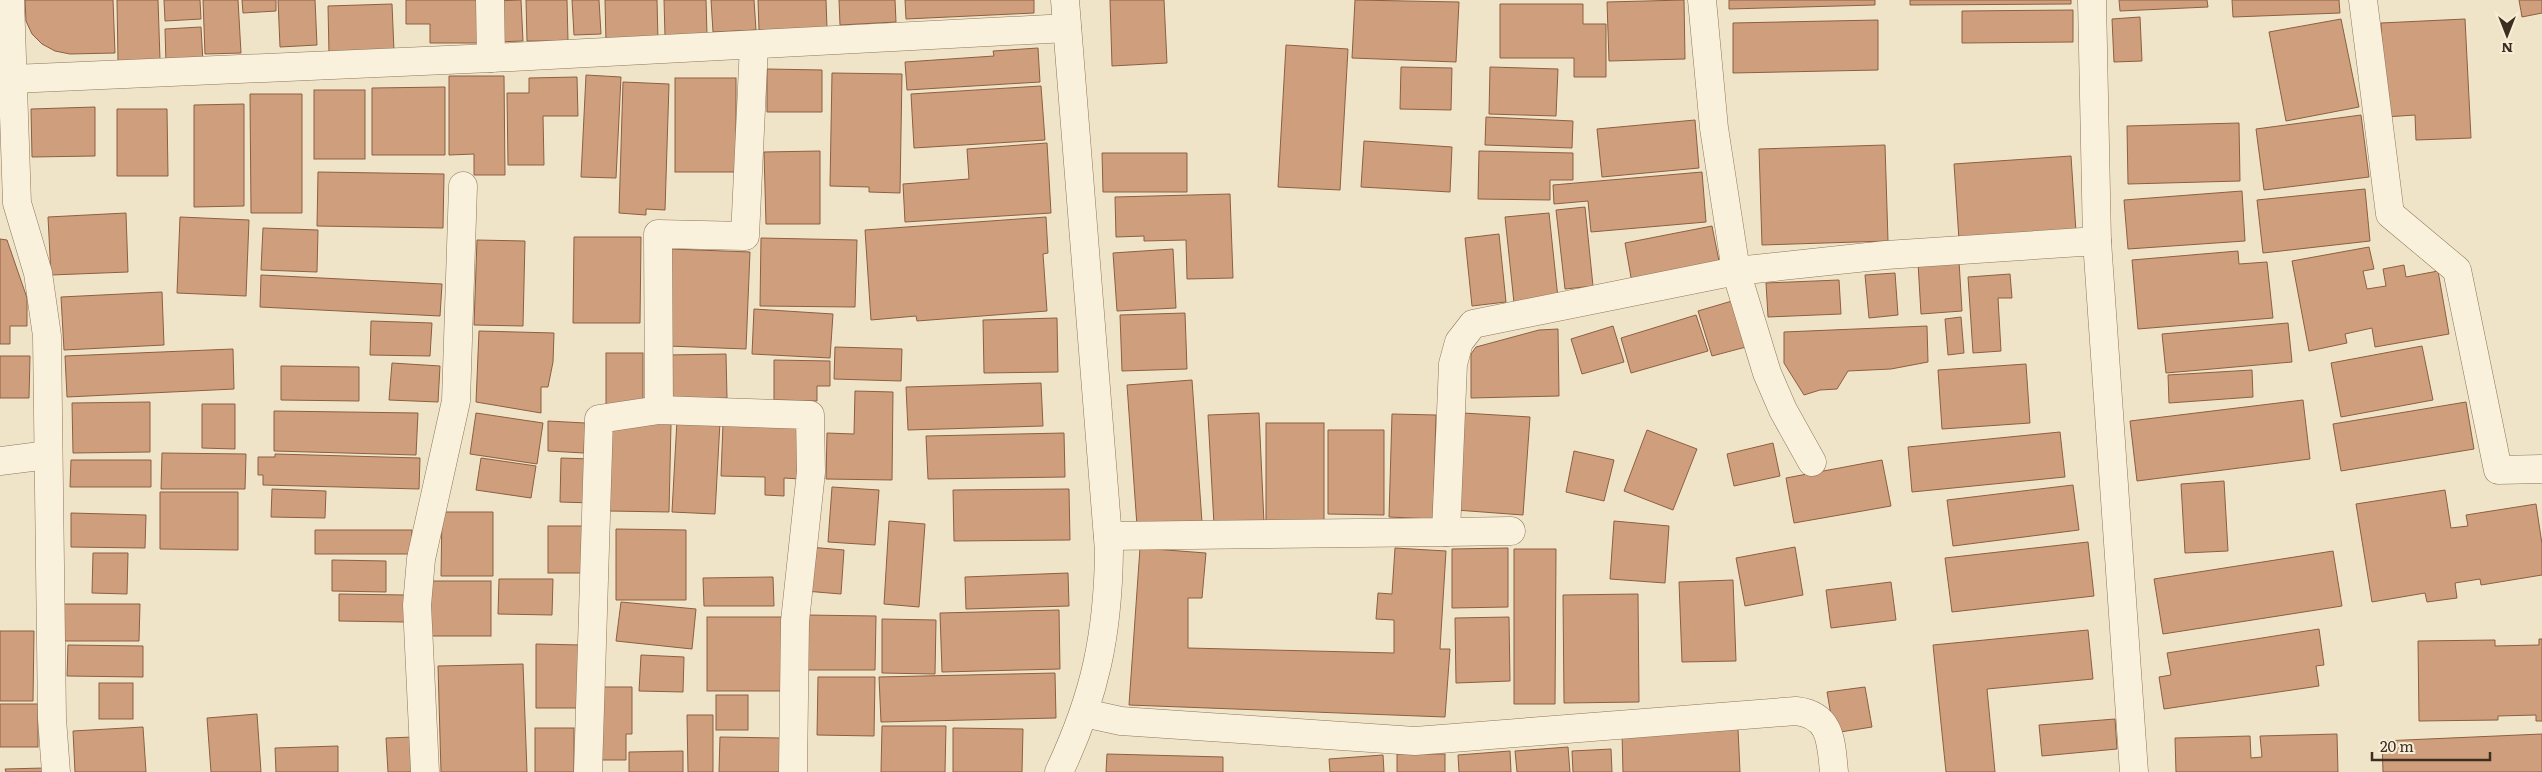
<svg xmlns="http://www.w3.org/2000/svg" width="2542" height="772" font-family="Literata,serif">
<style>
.building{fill:#cf9f7d;stroke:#8d5f41}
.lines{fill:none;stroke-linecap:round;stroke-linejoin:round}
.minor-casing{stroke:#8d765c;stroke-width:29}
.minor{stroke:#faf1dc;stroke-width:28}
</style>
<rect width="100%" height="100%" fill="#f0e4c8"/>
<g class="building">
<polygon points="25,0 113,0 115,53 70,54 55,51 42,44 32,34 26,21"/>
<polygon points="117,0 158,0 160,60 118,61"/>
<polygon points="164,0 200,0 201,19 165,21"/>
<polygon points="203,0 238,0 241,53 205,54"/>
<polygon points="242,0 276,0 276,11 243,13"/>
<polygon points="278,0 315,0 317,45 280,47"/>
<polygon points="406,0 481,0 481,43 430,43 430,24 406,24"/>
<polygon points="521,0 523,41 496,42 494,1"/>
<polygon points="526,0 567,0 568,41 527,41"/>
<polygon points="572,0 599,0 601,34 574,35"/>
<polygon points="605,0 657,0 658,41 606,43"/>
<polygon points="664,0 706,0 707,35 665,36"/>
<polygon points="711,0 754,0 756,30 713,32"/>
<polygon points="758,0 826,0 827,28 759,30"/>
<polygon points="839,0 895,0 896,22 840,25"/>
<polygon points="905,0 1034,0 1034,13 906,19"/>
<polygon points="1110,0 1164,0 1167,63 1112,66"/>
<polygon points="1355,0 1459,2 1456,62 1352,58"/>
<polygon points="1684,0 1685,59 1609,61 1607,2"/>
<polygon points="1729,0 1875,0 1875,5 1729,9"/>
<polygon points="1910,0 2071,0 2071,4 1910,5"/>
<polygon points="2119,0 2207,0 2208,7 2120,11"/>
<polygon points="2232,0 2339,0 2340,13 2233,17"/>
<polygon points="2519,0 2542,0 2542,13 2522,17"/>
<polygon points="392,4 394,51 329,54 328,6"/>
<polygon points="1500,4 1583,4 1583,24 1606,24 1606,77 1574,77 1574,58 1500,58"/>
<polygon points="2073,10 2073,42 1962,43 1962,11"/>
<polygon points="2140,17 2142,61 2114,62 2112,19"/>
<polygon points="2341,19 2359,107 2286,121 2269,32"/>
<polygon points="2465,19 2471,138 2416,140 2415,115 2385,117 2381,23"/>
<polygon points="1878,20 1878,70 1733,73 1733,23"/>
<polygon points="201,27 203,62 166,63 165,29"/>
<polygon points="1286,45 1348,49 1340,190 1278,187"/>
<polygon points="1038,48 1040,82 907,90 905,62 994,56 993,51"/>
<polygon points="1401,67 1452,68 1451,110 1400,109"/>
<polygon points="1490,67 1558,69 1556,116 1489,114"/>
<polygon points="767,69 822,70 822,112 767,112"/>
<polygon points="832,73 902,74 900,193 869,192 869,187 830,186"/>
<polygon points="586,75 621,77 616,178 581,177"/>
<polygon points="449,76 504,76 505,175 474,175 474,154 449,155"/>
<polygon points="577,77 578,116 543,116 544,165 508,165 507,93 529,93 529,78"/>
<rect x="675" y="78" width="61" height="94"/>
<polygon points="623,82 669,84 665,210 646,209 646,215 619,213"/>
<polygon points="1041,86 1045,140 914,148 911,94"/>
<polygon points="445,87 445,155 372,155 372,88"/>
<rect x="314" y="90" width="51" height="69"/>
<polygon points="250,94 302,94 302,213 251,213"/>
<polygon points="244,104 244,206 194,207 194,105"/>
<polygon points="95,107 95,156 32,157 31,109"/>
<polygon points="117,109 167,109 168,176 117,176"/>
<polygon points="2361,115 2369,177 2264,190 2256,129"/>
<polygon points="1486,117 1573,121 1572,148 1485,145"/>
<polygon points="1695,120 1699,168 1602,177 1597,129"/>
<polygon points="2239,123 2240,181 2128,184 2127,126"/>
<polygon points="1364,141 1452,147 1450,192 1361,187"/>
<polygon points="1047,143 1051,213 905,222 903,184 969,179 967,149"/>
<polygon points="1885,145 1888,241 1762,245 1759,149"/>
<polygon points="820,151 820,224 766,224 764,152"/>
<polygon points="1479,151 1573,153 1573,180 1550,180 1550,200 1478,199"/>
<polygon points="1102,153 1187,153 1187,192 1103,192"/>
<polygon points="2071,156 2076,232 1959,240 1954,164"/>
<polygon points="318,172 444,174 443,228 317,226"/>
<polygon points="1702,172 1706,222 1591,232 1588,201 1554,204 1553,185"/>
<polygon points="2365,189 2370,241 2263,253 2257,200"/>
<polygon points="2242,191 2245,241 2128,249 2124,200"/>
<polygon points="1230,194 1233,278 1187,279 1186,240 1144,241 1144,236 1116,237 1115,197"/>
<polygon points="1585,207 1593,286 1565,289 1556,210"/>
<polygon points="126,213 128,272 51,275 48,217"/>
<polygon points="1549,213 1558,298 1514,303 1505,217"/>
<polygon points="180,217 249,220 246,296 177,293"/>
<polygon points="1046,217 1048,253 1043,254 1047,311 917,321 916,316 871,320 865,230"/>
<polygon points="1712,226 1720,266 1632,283 1625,243"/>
<polygon points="263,228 318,230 317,272 261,270"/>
<polygon points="1499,234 1506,302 1472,306 1465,238"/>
<polygon points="574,237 641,237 640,323 573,323"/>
<polygon points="761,238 857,240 855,307 760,306"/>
<polygon points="0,239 7,240 27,298 27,326 10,326 10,344 0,344"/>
<polygon points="477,240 525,241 523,326 474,325"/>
<polygon points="2369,247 2374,269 2363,271 2367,289 2386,286 2383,269 2404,265 2406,277 2438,271 2449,334 2375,347 2372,328 2345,334 2347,343 2309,351 2292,261"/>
<polygon points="671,249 750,252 746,349 668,346"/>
<polygon points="1173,249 1176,308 1117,311 1113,253"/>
<polygon points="2238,251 2239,264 2267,262 2273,318 2138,329 2132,260"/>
<polygon points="1959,261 1962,311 1921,314 1918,263"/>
<polygon points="1895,273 1898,315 1869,318 1865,275"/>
<polygon points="2010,274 2012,298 1998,298 2001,351 1973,353 1968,277"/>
<polygon points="261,275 442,284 440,316 260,307"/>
<polygon points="1839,280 1841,314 1768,317 1766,283"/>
<polygon points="162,292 164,345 64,350 61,297"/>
<polygon points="1732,301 1746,347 1712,356 1698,311"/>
<polygon points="754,309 833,314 830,358 752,354"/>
<polygon points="1185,313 1187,369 1122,371 1120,315"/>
<polygon points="1696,315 1708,351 1631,373 1621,338"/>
<polygon points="1961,317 1964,353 1948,355 1945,319"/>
<polygon points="1057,318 1058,372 984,373 983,320"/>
<polygon points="371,321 432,323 430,356 370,355"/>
<polygon points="2288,323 2292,362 2166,373 2162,334"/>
<polygon points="1613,326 1624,362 1582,374 1571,339"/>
<polygon points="1927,326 1928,362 1891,369 1848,371 1837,389 1820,390 1804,395 1784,363 1784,332"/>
<polygon points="1558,329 1559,396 1471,398 1471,354 1476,347 1539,330"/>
<polygon points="479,331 554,333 553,362 548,387 541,387 541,413 476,402"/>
<polygon points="2422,346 2433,400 2341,417 2331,363"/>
<polygon points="835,347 902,349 901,381 834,379"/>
<polygon points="233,349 234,389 67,397 65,356"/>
<rect x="606" y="353" width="37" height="51"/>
<polygon points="726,354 727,398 670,400 669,355"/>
<polygon points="0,356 30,356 29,398 0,398"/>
<polygon points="774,360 830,361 830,386 817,386 817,401 774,400"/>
<polygon points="392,363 440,366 438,402 389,400"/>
<polygon points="2026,364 2030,423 1942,429 1938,370"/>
<polygon points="281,366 359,367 359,401 281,400"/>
<polygon points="2252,370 2253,397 2169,403 2168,375"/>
<polygon points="1192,380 1202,522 1137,526 1127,385"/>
<polygon points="1041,383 1043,426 908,430 906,387"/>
<polygon points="855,391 893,392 892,480 826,479 827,433 854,434"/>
<polygon points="2303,400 2310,459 2137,481 2130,421"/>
<polygon points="150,402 150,452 73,453 72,403"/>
<polygon points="2466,402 2474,449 2341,471 2333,424"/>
<polygon points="202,404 235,404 235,449 202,448"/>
<polygon points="274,411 418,413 416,455 274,451"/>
<polygon points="476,413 543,423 537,464 470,454"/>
<polygon points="1259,413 1264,523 1214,525 1208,415"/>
<polygon points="1463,413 1530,417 1523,515 1456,510"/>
<polygon points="1392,414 1436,415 1433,519 1389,517"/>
<polygon points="677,420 720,422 715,514 672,512"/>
<polygon points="548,421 585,423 584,453 548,451"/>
<polygon points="611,423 671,424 669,512 609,511"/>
<rect x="1266" y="423" width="58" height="99"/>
<polygon points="723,424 801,426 800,479 784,478 784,496 765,495 765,477 721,476"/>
<polygon points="1328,430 1384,430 1384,515 1328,514"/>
<polygon points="1647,430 1697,449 1673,510 1624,491"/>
<polygon points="2060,432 2065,477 1912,492 1908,447"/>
<polygon points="1064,433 1065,477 928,479 926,436"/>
<polygon points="1773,443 1780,476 1734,486 1727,454"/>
<polygon points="1574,451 1614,460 1604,501 1566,492"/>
<polygon points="162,453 246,454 245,489 161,489"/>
<polygon points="275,454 420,458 419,489 263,485 263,475 258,475 258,457 275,457"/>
<polygon points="481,458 536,466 531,498 476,490"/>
<polygon points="561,458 592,459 592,503 560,502"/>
<polygon points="71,460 151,460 151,487 70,487"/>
<polygon points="1882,460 1891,506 1794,523 1786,478"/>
<polygon points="2224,481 2228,551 2185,553 2181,484"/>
<polygon points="2073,485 2079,530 1953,546 1947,500"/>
<polygon points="832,487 879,490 875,545 828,542"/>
<polygon points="272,489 326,491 325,518 271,517"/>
<polygon points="1069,489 1070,540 954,541 953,490"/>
<polygon points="2445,490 2451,528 2468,526 2466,515 2536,504 2542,544 2542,575 2481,585 2480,579 2455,583 2457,598 2427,602 2425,593 2372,602 2356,504"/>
<polygon points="160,492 238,492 238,550 160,549"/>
<polygon points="442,512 493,512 493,576 441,576"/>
<polygon points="71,513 146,515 145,548 71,547"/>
<polygon points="889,521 925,524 919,607 884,604"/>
<polygon points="1614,521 1669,526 1665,583 1610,579"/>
<rect x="548" y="526" width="38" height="47"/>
<polygon points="616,529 686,530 686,600 616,600"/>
<polygon points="315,530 412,530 411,554 315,554"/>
<polygon points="2088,542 2094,596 1952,612 1945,558"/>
<polygon points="809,547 844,550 841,594 805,591"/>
<polygon points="1795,547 1803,595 1745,606 1736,558"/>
<polygon points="1140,548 1206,553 1202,598 1188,598 1188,648 1394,653 1394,620 1376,619 1378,593 1392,594 1395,548 1446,551 1440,649 1450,649 1445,717 1129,705"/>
<polygon points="1508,548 1508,607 1452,608 1452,549"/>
<polygon points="1514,549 1556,549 1555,704 1514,704"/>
<polygon points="2333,551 2342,606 2163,634 2154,579"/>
<polygon points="93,553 128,553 127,594 92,593"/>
<polygon points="332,560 386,561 386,592 332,591"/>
<polygon points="1068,573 1069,606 966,609 965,577"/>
<polygon points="773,577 774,606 704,606 703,578"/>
<polygon points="499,579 553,579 552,615 498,614"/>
<polygon points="1733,580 1736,661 1682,662 1679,582"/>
<rect x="429" y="581" width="62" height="55"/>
<polygon points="1891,582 1896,620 1831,628 1826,590"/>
<polygon points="339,594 405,595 405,622 339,621"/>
<polygon points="1638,594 1639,702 1564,703 1563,595"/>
<polygon points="621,602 696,609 692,649 616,641"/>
<polygon points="63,604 140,604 139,641 62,641"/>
<polygon points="1059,610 1060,669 942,672 940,613"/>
<polygon points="806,615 876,616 875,670 805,670"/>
<rect x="707" y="617" width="80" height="74"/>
<polygon points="1509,617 1510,681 1456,683 1455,618"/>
<polygon points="882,619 936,620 935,674 882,673"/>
<polygon points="2319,629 2324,665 2316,666 2319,686 2164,709 2159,677 2171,675 2167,653"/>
<polygon points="2088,630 2093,679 1987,689 1995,772 1946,772 1933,645"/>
<polygon points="0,631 34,631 33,701 0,701"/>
<polygon points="2539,639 2542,639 2542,721 2536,721 2536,715 2498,716 2498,720 2419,721 2418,641 2495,640 2495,646 2539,645"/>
<polygon points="536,644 580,645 580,708 536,708"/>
<polygon points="68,645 143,646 143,677 67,676"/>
<polygon points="641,655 684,657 683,692 639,691"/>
<polygon points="523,664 527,772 441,772 438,666"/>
<polygon points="1055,673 1056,718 881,722 879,677"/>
<polygon points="818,677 875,677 874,736 817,735"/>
<rect x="99" y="683" width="34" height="36"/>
<polygon points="599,687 632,687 632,734 626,734 626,760 599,760"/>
<polygon points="1865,687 1872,727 1834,733 1827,692"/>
<rect x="716" y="695" width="32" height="35"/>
<rect x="0" y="704" width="38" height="43"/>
<polygon points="257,714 261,772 211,772 207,718"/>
<polygon points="687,715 713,715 713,772 688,772"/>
<polygon points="2115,719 2117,749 2042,756 2039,725"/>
<polygon points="882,726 946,726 945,772 881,772"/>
<polygon points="143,727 146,772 75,772 73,731"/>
<rect x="535" y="728" width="39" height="44"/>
<polygon points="953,728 1023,729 1022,772 953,772"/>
<polygon points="1738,729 1740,772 1623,772 1622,733"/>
<polygon points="2337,734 2338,772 2176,772 2175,738 2250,736 2251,758 2262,757 2260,736"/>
<polygon points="2542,734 2542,772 2383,772 2382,741"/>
<polygon points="414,737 415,772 388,772 386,738"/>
<polygon points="720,737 781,738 781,772 719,772"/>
<polygon points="338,746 338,772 276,772 275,748"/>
<polygon points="1568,747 1570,772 1517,772 1515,751"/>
<polygon points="1611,749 1612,772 1573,772 1572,751"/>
<polygon points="683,751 683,772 629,772 629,752"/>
<polygon points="1510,751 1511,772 1459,772 1458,755"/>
<polygon points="1107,754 1223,757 1223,772 1106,772"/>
<rect x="1397" y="754" width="48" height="18"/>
<polygon points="1383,755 1384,772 1330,772 1329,759"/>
<polygon points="44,768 44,772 6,772 5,769"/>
</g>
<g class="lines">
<g class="minor-casing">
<g id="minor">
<polyline points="10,0 17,203 38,273 47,336 52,719 56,772"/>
<polyline points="490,0 491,58"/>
<polyline points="1702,0 1714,128 1736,271 1767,373 1783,410 1812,462"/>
<polyline points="2092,0 2097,241 2134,772"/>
<polyline points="2363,0 2390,214 2457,270 2498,470 2542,469"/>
<polyline points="13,79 491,58 1067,28"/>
<polyline points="659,410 658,234 745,236 754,45"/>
<polyline points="0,461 48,455"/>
<polyline points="1446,532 1511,531"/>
<polyline points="1108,536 1446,532 1453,364 1459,342 1473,324 1736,271 1886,255 2097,241"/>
<path d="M 1084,713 L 1121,721 L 1415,741 L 1796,711 C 1832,715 1831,743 1834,772"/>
<polyline points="425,772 417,605 421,559 456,401 463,186"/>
<polyline points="588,772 599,419 659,410 810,415 811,472 795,621 793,772"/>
<path d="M 1059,772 C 1095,696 1108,635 1109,551 L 1065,0"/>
</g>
</g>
<use href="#minor" class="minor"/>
</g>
<g transform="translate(2507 35) rotate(180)" stroke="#f7eed8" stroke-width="4" paint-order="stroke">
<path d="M0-4L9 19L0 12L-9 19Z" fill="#3d2e20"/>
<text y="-8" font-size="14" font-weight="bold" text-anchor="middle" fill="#3d2e20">N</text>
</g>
<path d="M2372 752v8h118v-8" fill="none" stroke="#3d2e20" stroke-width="2.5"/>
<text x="2380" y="752" font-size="15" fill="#3d2e20" stroke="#f7eed8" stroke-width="4" paint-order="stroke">20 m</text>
</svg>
